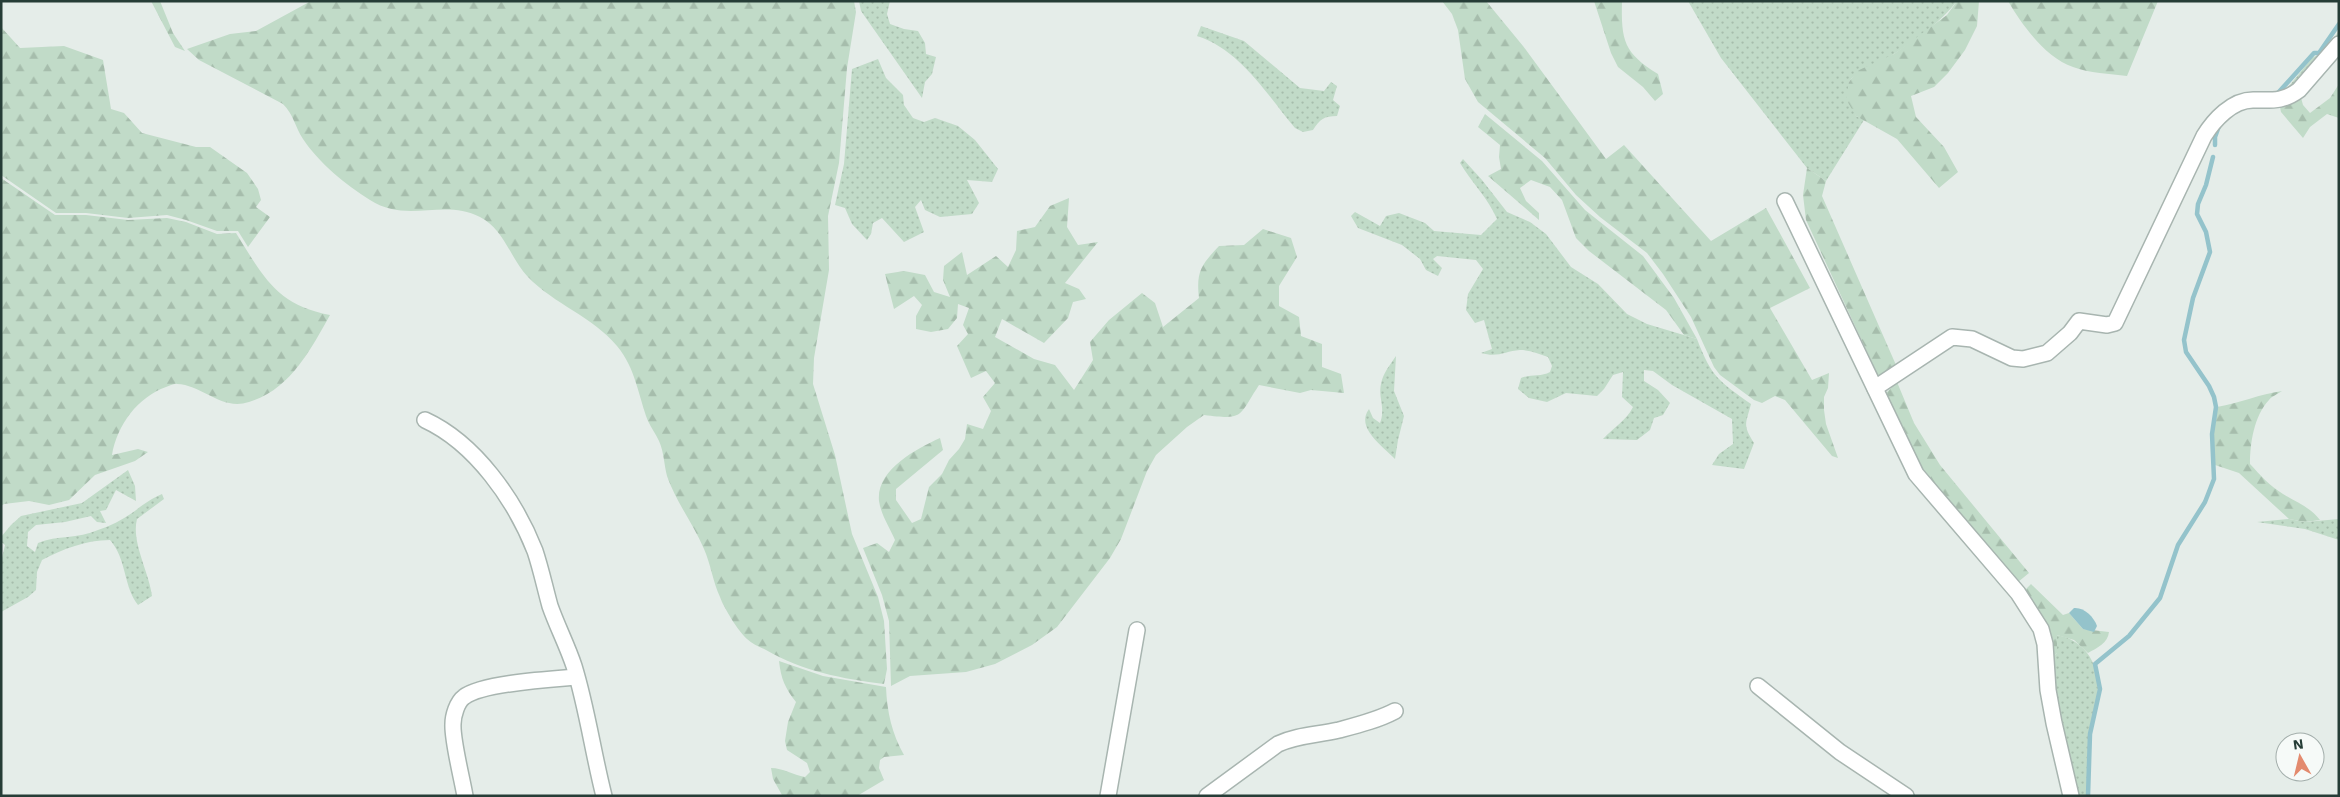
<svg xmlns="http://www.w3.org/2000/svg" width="2340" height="797" font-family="'Work Sans',sans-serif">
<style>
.grass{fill:url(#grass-dots)}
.forest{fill:url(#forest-firs)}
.water{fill:#94c3cb}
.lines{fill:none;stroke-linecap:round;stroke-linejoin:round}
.stream{stroke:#94c3cb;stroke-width:4.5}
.street-casing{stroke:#a8b5b0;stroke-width:18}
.street{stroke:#fff;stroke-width:15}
</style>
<defs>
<pattern id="grass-dots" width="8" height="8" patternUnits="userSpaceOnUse" patternTransform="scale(1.25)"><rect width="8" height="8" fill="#c1dbc8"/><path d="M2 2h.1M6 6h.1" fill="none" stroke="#a6bdac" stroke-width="1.8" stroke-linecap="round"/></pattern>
<pattern id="forest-firs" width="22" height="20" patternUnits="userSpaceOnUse" patternTransform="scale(1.25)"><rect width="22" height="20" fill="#c1dbc8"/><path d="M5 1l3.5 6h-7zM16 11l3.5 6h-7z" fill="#a6bdac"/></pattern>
</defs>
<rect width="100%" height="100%" fill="#e5ede9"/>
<g class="grass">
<polygon points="859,1 890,1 887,14 890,24 904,29 918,31 925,43 926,54 936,57 932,74 925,82 922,98 861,11"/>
<path d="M 1688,1 L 1957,1 C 1941,22 1917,39 1894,54 C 1877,66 1862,64 1849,82 L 1856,116 L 1864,120 L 1826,181 L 1807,168 L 1721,58 Z"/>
<path d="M 1201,26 L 1244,41 L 1300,88 L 1324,91 L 1331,82 L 1337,86 L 1333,100 L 1340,106 L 1337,116 C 1324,116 1320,119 1313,130 L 1303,132 L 1295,128 C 1267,95 1241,50 1197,36 Z"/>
<path d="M 2339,31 C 2339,55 2299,81 2281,96 L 2312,58 L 2325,51 Z"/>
<polygon points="878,59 886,78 903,95 904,105 913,118 924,122 935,118 958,126 975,140 998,169 992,182 967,180 979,203 972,214 940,217 925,210 921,200 915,207 924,232 904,242 882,218 873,223 871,234 867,240 852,224 845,208 835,205 844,164 852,69"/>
<path d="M 1463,159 L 1482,180 L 1507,212 L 1530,222 L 1546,234 L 1571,267 L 1598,284 L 1627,314 L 1647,324 L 1697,339 C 1712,378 1719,381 1751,404 C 1746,424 1742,424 1754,443 L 1744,469 L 1712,465 L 1719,454 L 1733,444 L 1732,419 L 1672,385 L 1653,371 L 1644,370 L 1644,381 L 1658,390 L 1670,403 L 1663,415 L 1654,418 L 1650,430 L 1637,440 L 1603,439 C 1614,427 1626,421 1633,407 L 1622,397 L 1623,372 L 1613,375 L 1604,389 L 1597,396 L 1566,393 L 1547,402 L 1529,398 L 1518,389 L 1521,378 C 1531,374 1541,377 1550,372 L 1552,366 L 1548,357 C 1539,354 1530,350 1520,350 C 1505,351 1498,358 1481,353 L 1492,349 L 1484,320 L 1475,323 L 1466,310 L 1468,294 L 1483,269 L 1476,260 L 1437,256 L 1433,259 L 1442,268 L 1438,276 L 1426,270 L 1420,259 L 1402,245 L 1358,228 L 1351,216 L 1355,212 L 1380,226 L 1386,216 L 1399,213 L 1425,223 L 1434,231 L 1481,235 L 1497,219 C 1488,198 1472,183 1460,163 Z"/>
<path d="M 1396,356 L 1394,391 L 1404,416 L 1398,440 L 1395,459 C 1383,446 1355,428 1369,409 L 1373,418 L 1380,423 C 1386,409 1378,398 1381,384 C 1383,373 1390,365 1396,356 Z"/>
<path d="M 128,470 L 135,486 L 136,501 L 116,490 L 106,510 L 100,511 L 106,523 L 97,522 L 91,516 L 65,522 L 36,525 L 28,532 L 27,546 L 35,552 L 38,543 C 57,535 78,539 98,530 C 110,526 122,520 132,513 C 143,505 150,499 162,494 L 164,499 L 137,519 C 131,542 149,572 152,596 L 138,605 C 123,586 127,559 110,540 C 86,540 63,549 42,560 L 37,572 L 36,590 L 28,597 L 1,612 L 1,562 L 5,545 L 1,542 L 1,537 L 11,525 L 21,516 L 82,503 Z"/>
<polygon points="2289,519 2305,522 2339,519 2339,540 2305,529 2257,522"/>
<path d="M 2056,635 C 2083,639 2098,661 2098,688 C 2098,702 2091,718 2089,733 C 2087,754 2088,775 2087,796 L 2074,796 L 2050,660 L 2057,653 Z"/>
</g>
<g class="forest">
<polygon points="151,1 160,1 173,33 185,51 175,47"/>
<path d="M 311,1 L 854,1 L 856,12 L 847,68 L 839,163 L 828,216 L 829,270 L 814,358 L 813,384 L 835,455 L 852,534 L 878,597 L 884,621 L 887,669 L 884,684 C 843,679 802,671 766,650 C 760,647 752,644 747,639 C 738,631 724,608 720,597 C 713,582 711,565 704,549 C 694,525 676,502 667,476 C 664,465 664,452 659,441 C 656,434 651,428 648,421 C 638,395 636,369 617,346 C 593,317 554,304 528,277 C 510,258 504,229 480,217 C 443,198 407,224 370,200 C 346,185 319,163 303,139 C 295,127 294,115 283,104 L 199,60 L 187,49 L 230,34 L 256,31 Z"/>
<polygon points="1442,1 1486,1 1523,46 1606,159 1624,145 1711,241 1766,208 1810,288 1770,308 1812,380 1829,373 1828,388 1824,397 1824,410 1826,424 1838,458 1832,456 1785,400 1775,396 1762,403 1754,400 1720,375 1714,367 1691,317 1663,274 1647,253 1600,217 1576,195 1545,158 1478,102 1465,79 1458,30 1452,14"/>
<path d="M 1594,1 L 1622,1 C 1621,41 1624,53 1658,74 L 1663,94 L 1655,101 L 1643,87 L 1618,67 L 1611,53 Z"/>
<polygon points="1957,1 1979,1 1977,26 1965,50 1948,73 1934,87 1911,96 1916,117 1944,147 1958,172 1939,188 1897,139 1856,116 1846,99 1849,82 1857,71 1894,54 1947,15"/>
<path d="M 2008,1 L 2158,1 L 2127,76 C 2110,74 2089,73 2073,67 C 2046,58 2022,25 2008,1 Z"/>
<polygon points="1,27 20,48 64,46 103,60 111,109 124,113 142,133 196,147 210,147 247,173 258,189 261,200 256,207 270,217 248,247 238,231 217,231 186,220 167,215 128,218 86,213 56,213 1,175"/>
<polygon points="2339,84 2339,118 2327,114 2310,127 2303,138 2281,112 2279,102 2300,94 2303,105 2310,113 2330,98"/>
<polygon points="1485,114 1542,161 1585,210 1643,256 1674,298 1697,339 1684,335 1666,310 1589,251 1576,238 1562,200 1550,187 1531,180 1520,188 1526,201 1539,213 1539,220 1488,176 1501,169 1499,157 1500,145 1478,127"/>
<polygon points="1807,168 1826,181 1822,196 1896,365 1881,382 1806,220 1803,195"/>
<path d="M 1,178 L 55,215 L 86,215 L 128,220 L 167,218 L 186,222 L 217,234 L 236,233 C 263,276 276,305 330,315 C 311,349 290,390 249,402 C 221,411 203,385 177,384 C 174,383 170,386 166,387 C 138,397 117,425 112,455 L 138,449 L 148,452 L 135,461 L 95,475 L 69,500 L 49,505 L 29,501 L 4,504 L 1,506 Z"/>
<path d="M 1069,198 L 1067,227 L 1078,245 L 1098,242 L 1065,283 L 1079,289 L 1086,299 L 1073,302 L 1068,318 L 1044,343 L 1002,319 L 995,337 L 1034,359 L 1055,365 L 1074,390 L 1093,360 L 1090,342 L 1109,320 L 1142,293 L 1155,303 L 1163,327 L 1199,298 C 1196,272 1201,265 1219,246 L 1244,245 L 1263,229 L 1291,238 L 1297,257 L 1279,286 L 1279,306 L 1299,317 L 1301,336 L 1322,344 L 1322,367 L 1341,374 L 1344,393 L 1311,390 L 1300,393 L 1259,385 C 1238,417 1245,420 1204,415 L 1187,427 L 1156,455 L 1147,471 L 1121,539 L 1110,558 L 1057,627 L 1032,645 L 995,664 L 966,672 L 910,676 L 891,686 L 889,621 L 882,595 L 863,548 L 877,543 L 889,552 L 895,540 C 890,528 881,515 879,501 C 876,470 916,449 940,438 L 943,450 L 896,489 L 896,500 L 912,523 L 921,519 L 929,487 L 942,474 L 949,460 L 959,449 L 965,439 L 967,424 L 983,429 L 991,411 L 983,397 L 995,383 L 986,371 L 971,378 L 957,346 L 968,334 L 963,325 L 969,308 L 958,304 L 957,318 L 948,329 L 931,332 L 916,329 L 916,316 L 922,305 L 914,296 L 894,309 L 885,274 L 904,271 L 925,275 L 934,292 L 950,297 L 943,280 L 944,266 L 962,252 L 967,275 L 996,256 L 1008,267 L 1016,250 L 1017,231 L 1035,227 L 1050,206 Z"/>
<polygon points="1897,382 1914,423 1940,465 2029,573 2018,582 1919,465 1883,396"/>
<path d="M 2282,391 C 2278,394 2272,396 2269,400 C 2254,416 2250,443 2250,464 C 2260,475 2270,486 2283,494 C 2296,502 2310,507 2320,520 L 2305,522 L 2289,519 L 2239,473 L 2215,465 L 2213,434 L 2217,407 C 2240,403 2260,394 2282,391 Z"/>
<path d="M 2031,584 L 2063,615 L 2069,613 L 2083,629 L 2109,632 C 2108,643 2097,648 2088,653 L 2074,640 L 2057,635 L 2057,653 L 2050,660 L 2022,593 Z"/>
<path d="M 779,661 L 823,676 L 886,687 C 887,712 892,734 904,755 L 884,757 L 880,760 L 879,768 L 884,780 L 857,796 L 782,795 L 773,779 L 771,768 C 783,768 793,775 805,777 L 810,772 L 807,763 L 787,750 L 785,741 L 788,722 L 796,702 C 785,688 781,679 779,661 Z"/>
</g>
<path class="water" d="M 2074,608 C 2084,607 2094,617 2097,626 L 2094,632 L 2083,629 L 2069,613 Z"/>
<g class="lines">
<g class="stream">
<polyline points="2277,94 2314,53 2319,53 2339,24"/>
<polyline points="2215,145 2215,137 2219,126"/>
<polyline points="2088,796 2090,734 2100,689 2095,664 2129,636 2160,598 2178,545 2205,502 2214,479 2212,434 2216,407 2214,397 2209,386 2186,352 2184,340 2193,298 2210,252 2206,232 2197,214 2198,204 2206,185 2213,157"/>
</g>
<g class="street-casing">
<g id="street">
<polyline points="1785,201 1916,474 2018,593 2041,629 2045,644 2048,690 2054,723 2071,796"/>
<path d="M 1875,388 L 1952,337 L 1972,339 L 2012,358 L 2023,359 L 2047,353 L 2070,333 L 2079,321 L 2107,325 L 2115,323 L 2204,136 C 2214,120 2232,100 2253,100 C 2272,100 2283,102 2299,90 L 2339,44"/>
<path d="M 425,420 C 475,443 515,500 535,551 C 541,569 545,588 550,606 C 557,626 567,645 574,666 C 587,708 593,753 604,796"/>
<polyline points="1758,686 1840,752 1906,796"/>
<path d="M 465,796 C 462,778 452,740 453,724 C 453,716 457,702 464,697 C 482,683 552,679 576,677"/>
<polyline points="1108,796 1137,630"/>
<path d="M 1207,796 L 1278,744 C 1297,735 1318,735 1339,730 C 1358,725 1378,720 1395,711"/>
</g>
</g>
<use href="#street" class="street"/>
</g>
<rect width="2340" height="797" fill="none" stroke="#263d37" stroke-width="5"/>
<g transform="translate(2300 757) rotate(352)"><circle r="24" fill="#f6faf8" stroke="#a3aeab"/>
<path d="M0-4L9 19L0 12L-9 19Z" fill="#e38a6e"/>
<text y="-8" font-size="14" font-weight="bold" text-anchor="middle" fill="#263d37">N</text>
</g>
</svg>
